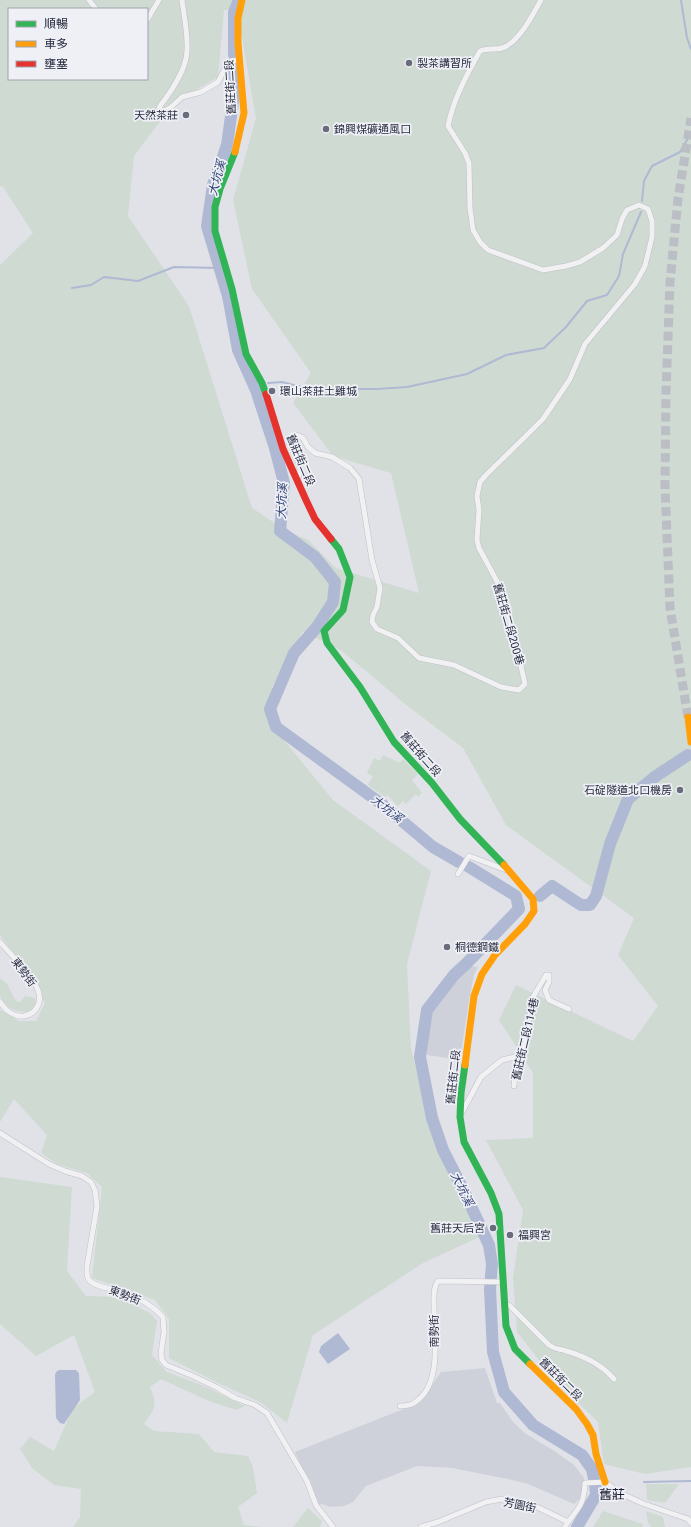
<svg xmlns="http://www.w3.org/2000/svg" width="691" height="1527" font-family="Roboto,'Noto Sans TC',sans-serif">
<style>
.built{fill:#cfd1da}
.green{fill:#cfdad2;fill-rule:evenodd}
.water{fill:#afb9d3}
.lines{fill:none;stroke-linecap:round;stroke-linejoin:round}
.stream{stroke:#afb9d3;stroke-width:2}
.river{stroke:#afb9d3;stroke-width:12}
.highway-tunnel{stroke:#bcbec6;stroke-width:9;stroke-dasharray:9 4.5;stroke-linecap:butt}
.street-casing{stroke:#bfc0c5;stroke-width:6}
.street{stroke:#f1f1f3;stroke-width:5}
.fast{stroke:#30b455;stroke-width:7}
.slow{stroke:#ff9f0a;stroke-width:7}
.jam{stroke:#e5322d;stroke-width:7}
.poi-dot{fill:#696c7a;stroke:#eff0f6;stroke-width:1.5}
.labels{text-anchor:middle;stroke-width:3.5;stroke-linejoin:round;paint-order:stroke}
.poi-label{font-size:11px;fill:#282c40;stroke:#eff0f6;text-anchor:start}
.street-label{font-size:11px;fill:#282c40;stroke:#eff0f6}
.water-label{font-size:12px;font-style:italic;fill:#314275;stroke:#eff0f6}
.quarter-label{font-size:13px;fill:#1a1d31;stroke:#eff0f6}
</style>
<rect width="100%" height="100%" fill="#e1e2e7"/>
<g class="built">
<polygon points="467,966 478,967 474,975 469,1000 460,1060 427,1055 425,1045 427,1022 433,1005 444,989"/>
<polygon points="485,1368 497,1403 500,1403 513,1422 526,1434 553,1450 574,1465 584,1478 583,1496 574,1504 528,1484 508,1479 452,1468 417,1466 366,1486 353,1502 344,1506 330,1507 322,1504 318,1505 295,1452 421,1402 441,1372"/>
</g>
<g class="green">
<path d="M 0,0 L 691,0 L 691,1467 L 645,1474 L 604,1464 L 598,1422 L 553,1378 L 517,1332 L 513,1278 L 523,1210 L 486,1140 L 533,1138 L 533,1073 L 499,1020 L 516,985 L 633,1041 L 658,1006 L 618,955 L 634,918 L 506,825 L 463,748 L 405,704 L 342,651 L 303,631 L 272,687 L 274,728 L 333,800 L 431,871 L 407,964 L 411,1049 L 425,1103 L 458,1180 L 486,1234 L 423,1263 L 313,1335 L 287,1423 L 260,1402 L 218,1383 L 169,1358 L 169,1319 L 155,1300 L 92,1278 L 102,1187 L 87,1173 L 57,1164 L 41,1153 L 47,1135 L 14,1099 L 0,1122 L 0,1010 L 19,1021 L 36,1021 L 45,1003 L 31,976 L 0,935 L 0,265 L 33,233 L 3,187 L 0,186 ZM 9,9 L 147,9 L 147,79 L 9,79 ZM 237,9 L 256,118 L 233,200 L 252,289 L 311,373 L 293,403 L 333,456 L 391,473 L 419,593 L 336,568 L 308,540 L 285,530 L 252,508 L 189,306 L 128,216 L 134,156 L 174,103 L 218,77 L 224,10 Z"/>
<polygon points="383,755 400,763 403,759 418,774 412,780 422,793 418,797 416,794 406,804 403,801 398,806 387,795 385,797 368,785 373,776 367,773 374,758 380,761"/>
<path d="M 0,978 L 7,984 L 16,1001 L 20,1002 L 25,996 L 35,998 L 36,1005 L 31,1012 C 19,1014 4,1008 0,995 C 0,990 0,983 0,978 Z"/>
<path d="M 0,1177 L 72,1187 L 67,1271 L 86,1296 L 117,1297 L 150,1313 L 157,1321 L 152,1355 L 167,1372 L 204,1386 L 245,1406 L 236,1410 L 209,1401 L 161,1379 L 150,1387 C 158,1405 155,1409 144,1424 L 154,1431 L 199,1434 L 214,1452 L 248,1456 L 253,1467 L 257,1493 L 238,1507 L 244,1525 L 264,1527 L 73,1527 L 80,1517 L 81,1489 L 54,1485 L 32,1468 L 20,1449 L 30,1437 L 54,1451 L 73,1408 L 95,1392 L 74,1335 L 36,1356 L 0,1324 Z"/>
<polygon points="646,1484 679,1484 665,1503 647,1500"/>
<polygon points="308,1508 322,1521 320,1527 293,1527"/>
<polygon points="603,1511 643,1524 642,1527 593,1527"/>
<polygon points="646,1511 663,1517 665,1527 651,1527 648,1523"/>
</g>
<g class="water">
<polygon points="338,1333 350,1349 328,1364 319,1352 321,1346"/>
<polygon points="59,1370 76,1370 79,1373 80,1400 64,1424 60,1423 56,1418 55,1375 56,1372"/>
</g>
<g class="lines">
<g class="stream">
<polyline points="681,0 687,38 691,49"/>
<polyline points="642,201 644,181 652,166 680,152 691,133"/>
<polyline points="72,288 91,285 104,277 138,281 174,267 220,268"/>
<polyline points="268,383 282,382 321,392 348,389 377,389 407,387 467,374 506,355 544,348 566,327 587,301 607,295 619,276 623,254 641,212"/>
<polyline points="256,390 258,389"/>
<polyline points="644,1482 691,1481"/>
</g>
<g class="river">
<polyline points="234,55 234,12 239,0"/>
<polyline points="234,66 235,87 227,145 213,185 207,226 228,296 238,350 256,390 275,448 284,483 280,531 315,557 335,582 333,602 317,627 294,653 270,709 276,727 383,805 433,847 459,862"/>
<polyline points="469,867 516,896 519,909 467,963 454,975 427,1010 420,1057 432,1118 443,1150 464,1191 489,1245 492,1264 490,1289 493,1352 504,1392 533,1425 582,1455 592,1469 595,1484 596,1495 577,1527"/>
<polyline points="540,896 552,886 581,905 590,905 596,896 610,844 628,799 656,776 688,755"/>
</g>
<polyline class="highway-tunnel" points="688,717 670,608 665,486 666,392 670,282 678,199 691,118"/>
<g class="street-casing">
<g id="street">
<polyline points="89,0 96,9"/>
<path d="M 182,0 C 184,16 188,34 187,50 C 187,68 171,92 160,106 L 159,109 L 161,111 L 165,111 L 170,108 L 182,97 L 201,92 L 218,82 L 227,65 L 231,61 L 239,60"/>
<polyline points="147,20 159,0"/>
<path d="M 297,480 C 298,477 300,473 300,470 C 299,457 289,448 297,435 L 303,438 L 308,447 L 315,453 L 332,457 L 350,468 L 359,479 L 372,560 L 380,588 L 377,607 L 373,615 L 372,622 L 377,629 L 398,638 L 419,658 L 454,665 L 501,687 L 519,690 L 525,684 L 513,630 L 504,603 L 499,585 L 479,548 L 477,540 L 479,510 L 477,496 L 480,482 L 486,475 L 543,419 L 570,379 L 585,344 L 635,284 L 645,266 L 652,237 L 652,221 L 648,209 L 639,205 L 627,210 L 622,219 L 617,235 L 603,248 L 580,262 L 566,266 L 543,270 L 488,250 L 480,242 L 473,230 L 470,208 L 469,163 L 465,153 L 448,126 C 453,100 467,74 480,51 C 487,48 495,50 502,48 C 519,43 533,14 541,0"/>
<polyline points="458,874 469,856 509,871"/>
<path d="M 0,942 C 11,955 32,975 38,990 C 45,1008 27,1023 11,1013 C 6,1011 3,1006 0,1002"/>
<polyline points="514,1086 515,1074 523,1055 533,997 546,975 549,975 549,982 545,990 549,1000 569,1009"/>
<polyline points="461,1114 481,1077 502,1060 523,1055"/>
<path d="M 0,1133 L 49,1164 L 65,1171 L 82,1176 L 91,1182 L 95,1190 L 97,1206 L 87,1266 C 87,1272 86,1277 90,1281 C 98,1288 110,1288 120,1291 C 136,1296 151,1304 163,1317 L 164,1332 L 161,1353 L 162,1360 L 166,1365 L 193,1376 L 218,1388 L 235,1398 L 255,1405 L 267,1413 L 307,1481 L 316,1505 L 333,1527"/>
<path d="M 504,1305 L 509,1305 L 549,1345 C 558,1351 558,1348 566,1351 C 584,1356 602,1365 614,1379"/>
<path d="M 400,1406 C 408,1406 413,1405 419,1399 C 442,1380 434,1332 434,1305 C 434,1298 433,1287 438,1281 L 503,1282"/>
<path d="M 568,1522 C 580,1507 584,1503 585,1483 L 605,1482 L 620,1493 L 644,1504 L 688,1519 L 691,1523"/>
<polyline points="421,1527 438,1522 486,1502 502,1499 535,1506 568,1522 565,1527"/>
</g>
</g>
<use href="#street" class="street"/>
<g class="fast">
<polyline points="235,152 220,189 215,207 215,231 232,289 246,354 262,383 266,394"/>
<polyline points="331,539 339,549 350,577 343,610 324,631 327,643 360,687 394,742 432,783 460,819 504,865"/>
<polyline points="465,1065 461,1093 460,1117 464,1142 491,1193 499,1214 506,1326 515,1349 530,1364"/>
</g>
<g class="slow">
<polyline points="235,152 244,113 238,43 238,18 242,0"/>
<polyline points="688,717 691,742"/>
<polyline points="465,1065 474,996 482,974 495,955 525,924 534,911 533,899 504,865"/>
<polyline points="530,1364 576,1409 587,1424 593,1435 596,1454 605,1482"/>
</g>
<polyline class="jam" points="266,394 283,449 306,500 315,519 331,539"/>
</g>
<g class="poi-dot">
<circle cx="409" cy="63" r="4"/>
<circle cx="186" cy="115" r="4"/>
<circle cx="326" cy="129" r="4"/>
<circle cx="272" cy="391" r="4"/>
<circle cx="680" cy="790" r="4"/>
<circle cx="447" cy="947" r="4"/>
<circle cx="493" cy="1228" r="4"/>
<circle cx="510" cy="1235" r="4"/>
</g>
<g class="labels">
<g class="poi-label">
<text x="417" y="67">製茶講習所</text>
<text x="178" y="119" text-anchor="end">天然茶莊</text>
<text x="334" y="133">錦興煤礦通風口</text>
<text x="280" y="395">環山茶莊土雞城</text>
<text x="672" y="794" text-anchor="end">石碇隧道北口機房</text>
<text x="455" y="951">桐德鋼鐵</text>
<text x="485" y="1232" text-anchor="end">舊莊天后宮</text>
<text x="518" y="1239">福興宮</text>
</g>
<g class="street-label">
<text transform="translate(230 87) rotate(-93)" y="4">舊莊街二段</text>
<text transform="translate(301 460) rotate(67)" y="4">舊莊街二段</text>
<text transform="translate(509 624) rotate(74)" y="4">舊莊街二段200巷</text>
<text transform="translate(421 754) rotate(49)" y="4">舊莊街二段</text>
<text transform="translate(24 972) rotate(53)" y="4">東勢街</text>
<text transform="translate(525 1039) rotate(-77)" y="4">舊莊街二段114巷</text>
<text transform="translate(453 1077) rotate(-84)" y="4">舊莊街二段</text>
<text transform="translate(125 1295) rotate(20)" y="4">東勢街</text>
<text transform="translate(434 1331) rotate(-91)" y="4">南勢街</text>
<text transform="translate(561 1379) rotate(45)" y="4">舊莊街二段</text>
<text transform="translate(520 1505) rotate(12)" y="4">芳園街</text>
</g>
<g class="water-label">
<text transform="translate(217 178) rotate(-75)" y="4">大坑溪</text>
<text transform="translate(282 501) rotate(-88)" y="4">大坑溪</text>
<text transform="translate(387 809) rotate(38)" y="4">大坑溪</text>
<text transform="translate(462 1189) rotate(64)" y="4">大坑溪</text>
</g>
<g class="quarter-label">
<text x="612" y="1499">舊莊</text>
</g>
</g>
<rect x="8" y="8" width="140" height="72" fill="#eff0f6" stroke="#9fa2ad"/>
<rect x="16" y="21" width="20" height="6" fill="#30b455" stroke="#9fa2ad"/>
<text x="44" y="28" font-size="12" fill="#282c40">順暢</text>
<rect x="16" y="41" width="20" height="6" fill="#ff9f0a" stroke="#9fa2ad"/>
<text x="44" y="48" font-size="12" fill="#282c40">車多</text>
<rect x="16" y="61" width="20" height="6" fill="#e5322d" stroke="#9fa2ad"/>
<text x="44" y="68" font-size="12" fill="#282c40">壅塞</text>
</svg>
